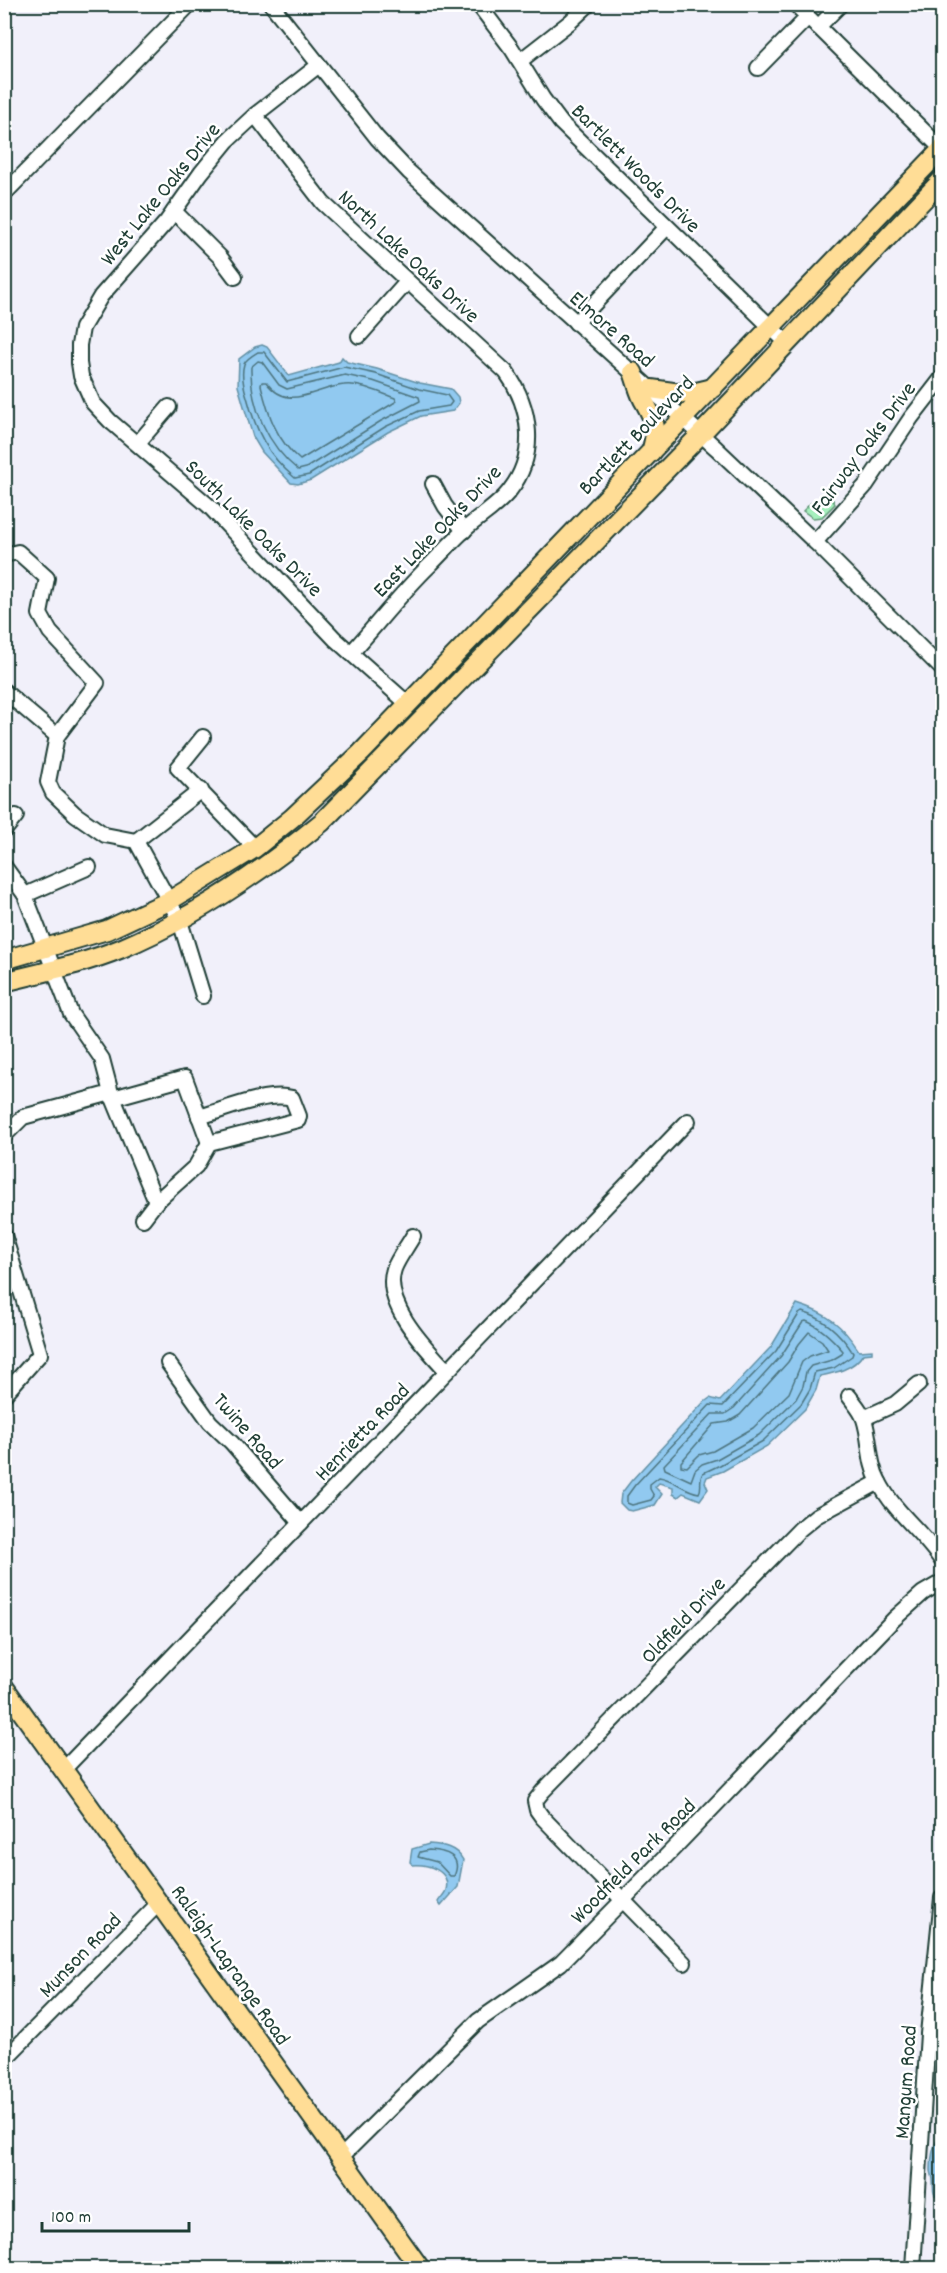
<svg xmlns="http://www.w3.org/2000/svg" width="947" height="2273" font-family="Dekko,sans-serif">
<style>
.green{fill:#a6efbd;stroke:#629678;stroke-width:1.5}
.water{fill:#91c9f0;stroke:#6391a5;stroke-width:1.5}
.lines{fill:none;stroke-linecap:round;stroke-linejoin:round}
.shore{stroke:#4d757f;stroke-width:1.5}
.minor-casing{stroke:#1f3d34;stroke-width:18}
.major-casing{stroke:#1f3d34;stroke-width:22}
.minor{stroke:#fff;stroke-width:14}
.major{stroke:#ffdd96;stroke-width:18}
.labels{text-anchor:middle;stroke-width:5;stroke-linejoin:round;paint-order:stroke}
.street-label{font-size:22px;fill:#1f3d34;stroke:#fff}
</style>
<rect width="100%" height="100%" fill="#f1f0fa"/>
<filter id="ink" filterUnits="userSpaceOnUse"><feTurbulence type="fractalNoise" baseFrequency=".0167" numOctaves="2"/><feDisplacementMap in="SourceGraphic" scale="12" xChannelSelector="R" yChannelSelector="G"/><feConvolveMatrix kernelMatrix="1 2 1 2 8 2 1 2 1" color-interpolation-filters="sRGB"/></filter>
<g filter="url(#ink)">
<polygon class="green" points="826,494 830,494 835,504 822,517 813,518 803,511 811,503 816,505"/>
<g class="water">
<polygon points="262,345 267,347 289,376 339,362 342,357 347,362 377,369 420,383 451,389 458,397 459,403 453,411 421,416 388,432 311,480 298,484 291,483 262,452 253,437 238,386 239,359 255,347"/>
<path d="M 797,1304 C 826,1313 842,1324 859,1351 L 872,1350 L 872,1353 L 863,1354 C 854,1369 835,1373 820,1376 L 816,1390 L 805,1409 L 767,1446 L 723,1471 L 707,1477 L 705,1482 L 708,1489 L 700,1500 L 683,1493 L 678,1497 L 673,1494 L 673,1487 L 659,1483 L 655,1487 L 662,1494 L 655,1505 L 632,1511 L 627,1510 L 620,1503 L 621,1494 L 631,1481 L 703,1403 L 710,1398 L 720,1401 L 771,1347 Z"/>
<path d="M 429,1844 C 443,1845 456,1847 463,1860 L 458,1887 L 441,1906 L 438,1902 C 440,1898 445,1894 446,1890 C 451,1870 427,1864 413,1865 L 410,1862 L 412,1849 Z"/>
<path d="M 942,2133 L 942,2200 L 941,2201 C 931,2194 934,2190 933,2180 C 933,2177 931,2173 931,2170 C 931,2157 933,2143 942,2133 Z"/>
</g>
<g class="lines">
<g class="shore">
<path d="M 258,352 L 264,352 L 287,382 L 344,367 L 376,374 L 419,389 L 447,395 L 452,402 L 449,406 L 419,411 L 385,427 L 309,475 L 295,478 C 267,455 256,431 247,397 C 244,388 241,374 244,364 C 246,359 253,355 258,352 Z"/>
<path d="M 258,361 L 262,362 L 279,385 L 287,389 L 345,375 L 373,381 L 419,397 L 420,401 L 381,421 L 306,468 L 298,470 C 267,445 250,406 251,367 Z"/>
<path d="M 262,382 L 266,382 C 289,413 314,388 344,385 C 360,383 380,393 395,398 L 397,401 L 300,460 C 276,440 268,414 261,385 Z"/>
<path d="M 802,1312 C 824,1318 841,1334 853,1353 L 852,1356 L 834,1368 L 815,1372 L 810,1389 L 801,1404 L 763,1441 L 720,1465 L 703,1473 C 698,1480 703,1487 699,1493 C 684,1491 674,1479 659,1477 L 650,1484 L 650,1489 L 654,1496 L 651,1500 L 632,1505 L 627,1503 L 627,1496 L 635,1485 L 710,1405 L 723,1406 L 776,1351 L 799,1314 Z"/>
<path d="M 806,1321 C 821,1327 832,1338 843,1351 L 842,1354 L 832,1360 L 811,1366 L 806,1372 L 803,1386 L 796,1399 L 759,1435 L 717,1459 L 702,1464 L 695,1470 L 691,1481 L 665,1469 L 664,1465 L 712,1414 L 725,1414 L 734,1408 L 781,1356 L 803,1322 Z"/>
<polygon points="809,1332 822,1341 828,1350 810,1356 802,1362 789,1393 753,1428 713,1451 699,1455 687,1467 681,1466 681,1462 714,1424 728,1422 740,1415 788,1362 799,1344"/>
<path d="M 429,1850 C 446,1851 463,1856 454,1876 L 450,1876 L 437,1862 L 418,1857 L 420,1852 Z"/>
</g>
<g class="minor-casing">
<g id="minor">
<polyline points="271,4 377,138 409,172 716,448 815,542 942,669"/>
<polyline points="478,4 512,49 543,99 561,123 787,343"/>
<polyline points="795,4 942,149"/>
<polyline points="818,27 841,4"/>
<polyline points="520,61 570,22 587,6"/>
<polyline points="319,65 255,115 227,141 201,173 167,221 101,296 82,328 79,345 79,363 81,376 93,403 110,421 209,506 335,639 407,703"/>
<polyline points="758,68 808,17"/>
<path d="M 255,115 L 323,203 L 506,372 C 531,407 538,454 510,490 C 500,504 482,515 469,526 C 455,538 443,552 430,565 C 402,592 378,623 351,653"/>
<polyline points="4,194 190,4"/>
<polyline points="174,211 220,257 235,277"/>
<polyline points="576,323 667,227"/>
<polyline points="359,336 407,282"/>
<polyline points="138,443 169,407"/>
<polyline points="433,484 445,506 464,531"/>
<polyline points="815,542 866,485 911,418 942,378"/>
<polyline points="4,555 18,552 47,578 40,614 50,632 97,683 57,736 48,782 53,793 75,814 105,835 136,841 180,921 203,996"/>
<polyline points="4,691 57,736"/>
<polyline points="203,737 178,768 255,848"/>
<polyline points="4,831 16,816"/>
<polyline points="136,841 201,790"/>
<polyline points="4,866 25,895 71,1014 102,1059 111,1093 156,1202"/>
<polyline points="25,895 89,867"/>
<polyline points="113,1098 185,1078 209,1143"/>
<polyline points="4,1136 23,1117 111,1093"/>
<path d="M 143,1219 L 156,1202 L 196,1166 L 209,1143 L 298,1120 L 299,1116 L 292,1098 C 266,1091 225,1110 199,1117"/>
<polyline points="4,1235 40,1354 4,1395"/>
<path d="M 413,1236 C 407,1247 398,1258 394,1269 C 382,1304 426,1348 447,1371"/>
<polyline points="168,1363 210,1422 232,1443 301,1523"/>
<path d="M 849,1396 C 854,1403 861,1410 864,1419 C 871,1440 868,1462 879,1482 C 894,1512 924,1533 942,1561"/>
<polyline points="864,1418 895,1404 919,1384"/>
<polyline points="64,1769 688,1121"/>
<polyline points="684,1963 542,1817 537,1810 535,1801 543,1791 800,1529 816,1516 879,1482"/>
<polyline points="4,2060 159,1903"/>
<polyline points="341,2157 478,2021 561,1963 676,1846 894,1619 923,1593 942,1582"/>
<polyline points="913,2268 928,2034 942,1898"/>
</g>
</g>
<g class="major-casing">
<g id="major">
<path d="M 633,372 C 637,382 639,394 645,403 C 656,423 658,429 651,452"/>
<polyline points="651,389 688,394 713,388"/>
<polyline points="4,960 107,930 169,901 255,848 292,818 361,753 942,149"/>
<path d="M 4,982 C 43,972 83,964 120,949 C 194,918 260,873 322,822 L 697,438 L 942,180"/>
<polyline points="4,1687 420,2268"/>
</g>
</g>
<use href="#minor" class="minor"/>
<use href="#major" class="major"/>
</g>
</g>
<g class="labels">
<g class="street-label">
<text transform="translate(637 167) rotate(45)" y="8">Bartlett Woods Drive</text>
<text transform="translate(159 193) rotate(-51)" y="8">West Lake Oaks Drive</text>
<text transform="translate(410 255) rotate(43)" y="8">North Lake Oaks Drive</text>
<text transform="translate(613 328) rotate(41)" y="8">Elmore Road</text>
<text transform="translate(635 434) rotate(-46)" y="8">Bartlett Boulevard</text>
<text transform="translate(862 447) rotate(-53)" y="8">Fairway Oaks Drive</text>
<text transform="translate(255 527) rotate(45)" y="8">South Lake Oaks Drive</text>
<text transform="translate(436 530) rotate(-46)" y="8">East Lake Oaks Drive</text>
<text transform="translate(249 1430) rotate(49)" y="8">Twine Road</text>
<text transform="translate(361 1431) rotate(-46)" y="8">Henrietta Road</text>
<text transform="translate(682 1619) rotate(-46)" y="8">Oldfield Drive</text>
<text transform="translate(632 1860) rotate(-45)" y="8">Woodfield Park Road</text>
<text transform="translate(79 1954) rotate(-46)" y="8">Munson Road</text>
<text transform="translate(232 1964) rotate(55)" y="8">Raleigh-Lagrange Road</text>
<text transform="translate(904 2082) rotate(-86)" y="8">Mangum Road</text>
</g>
</g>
<rect width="947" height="2273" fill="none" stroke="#fff" stroke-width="24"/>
<rect x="12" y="12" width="923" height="2249" fill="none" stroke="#1f3d34" stroke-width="2" filter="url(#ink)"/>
<path d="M42 2222v9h147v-9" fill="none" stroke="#1f3d34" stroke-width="3"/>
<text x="51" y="2222" font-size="18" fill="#1f3d34" stroke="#ffffff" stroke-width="4.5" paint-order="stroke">100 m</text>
</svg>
